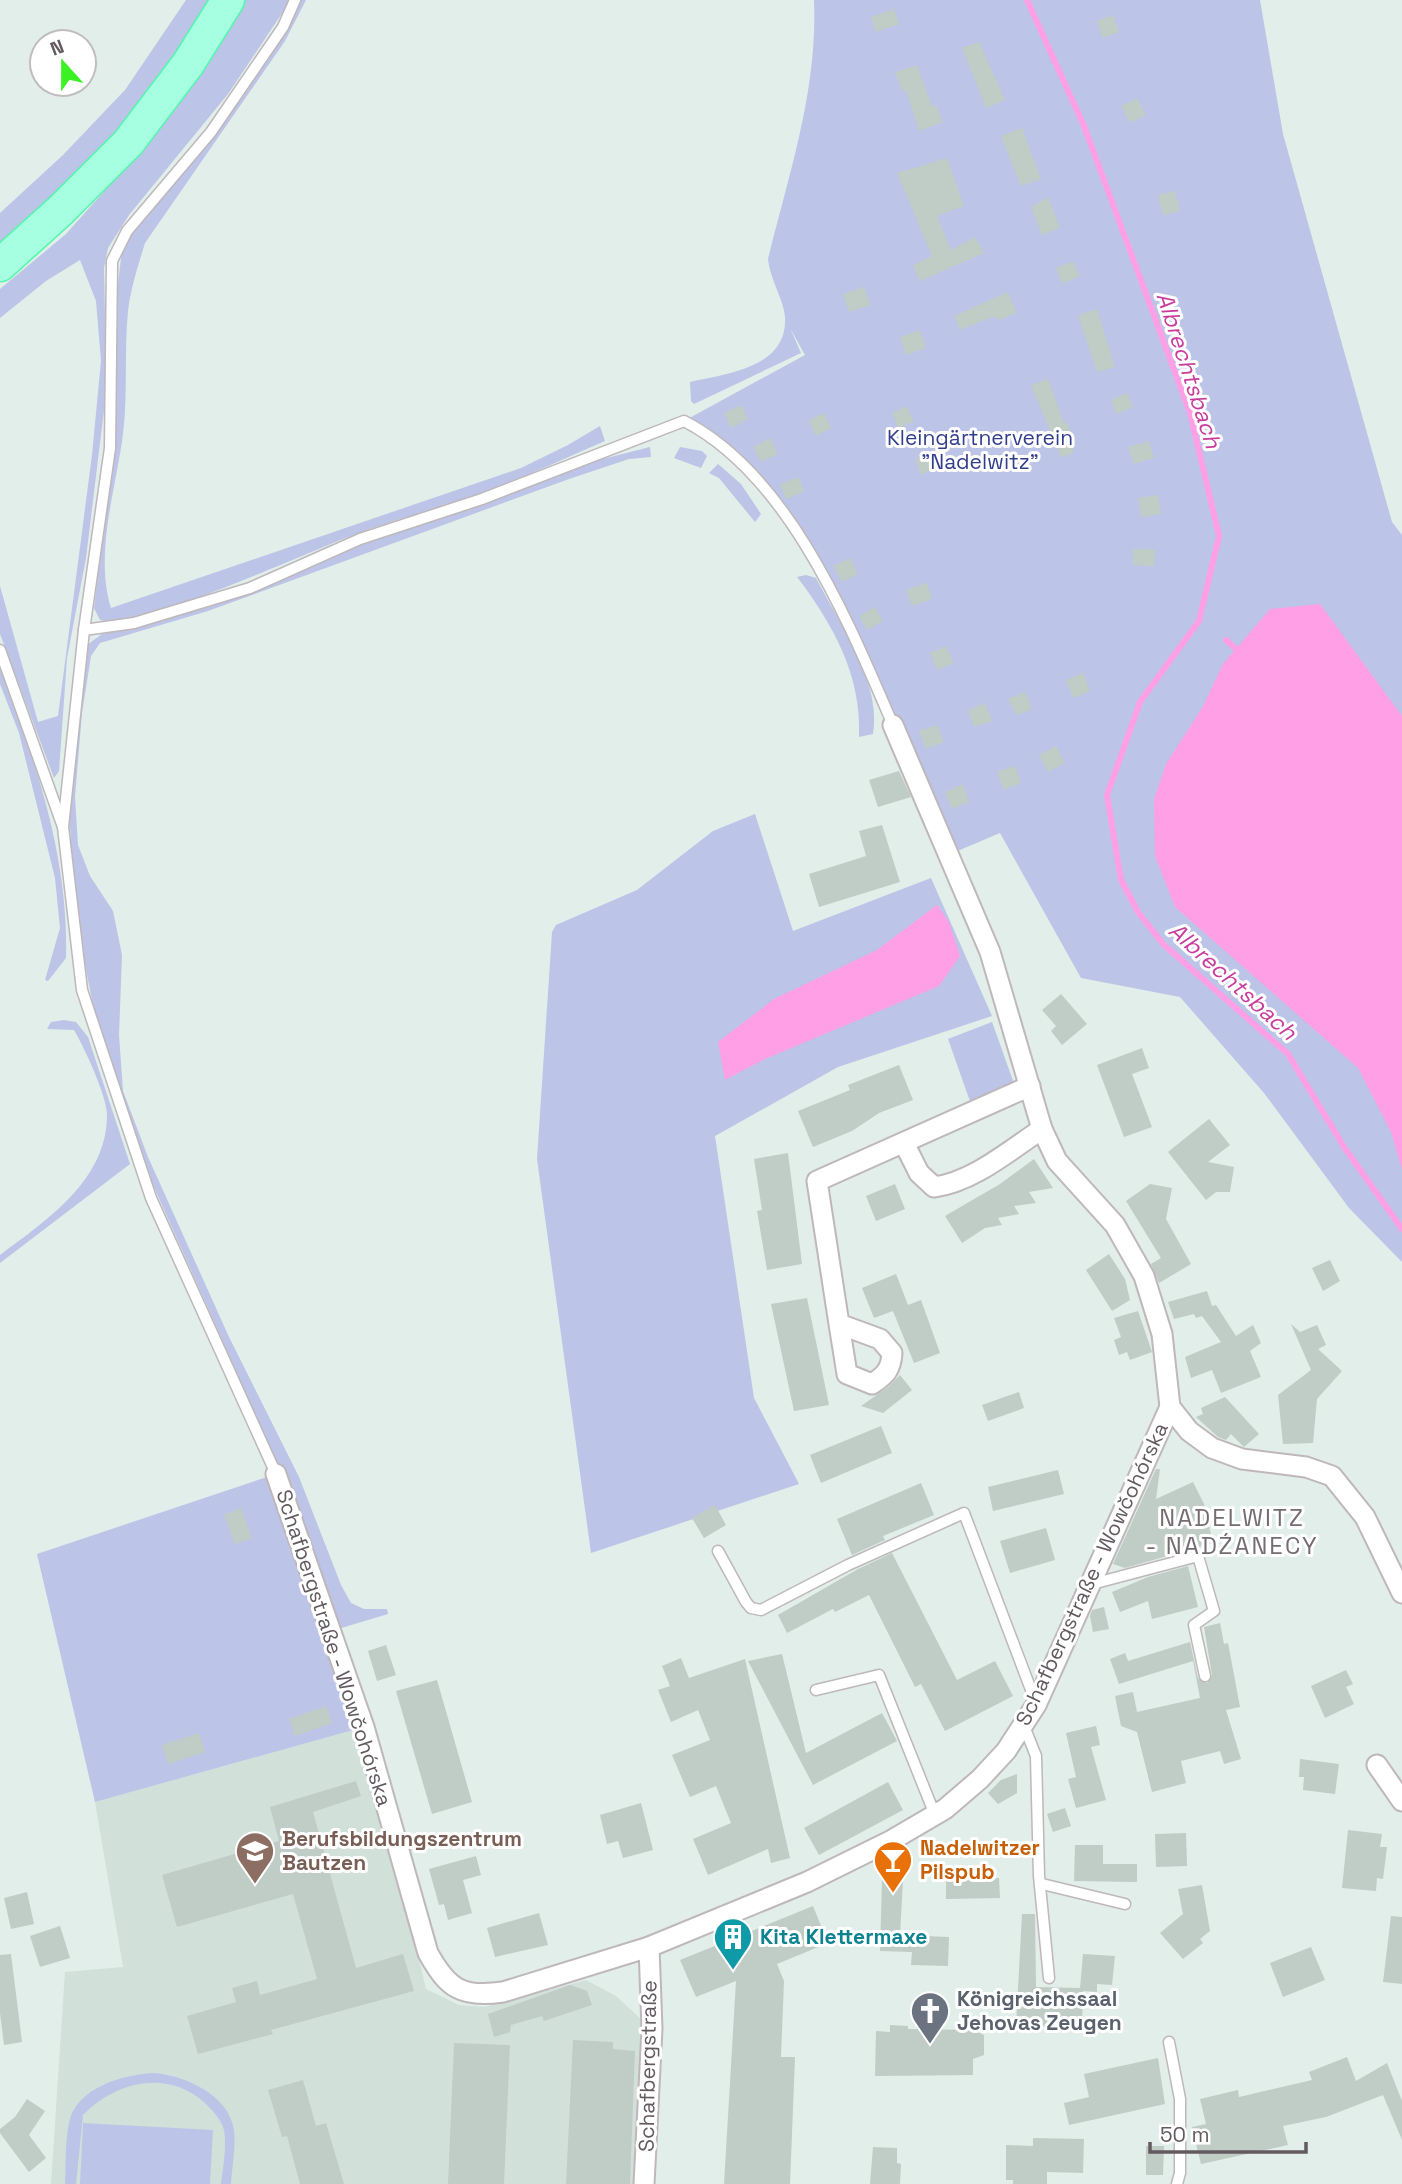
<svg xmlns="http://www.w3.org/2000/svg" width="1402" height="2184" font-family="'Space Grotesk',sans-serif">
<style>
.education{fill:#d2e0da}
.green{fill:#bcc4e7}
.water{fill:#ffa0e7}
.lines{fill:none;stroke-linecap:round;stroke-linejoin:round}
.stream{stroke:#ffa0e7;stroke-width:6}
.building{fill:#c0ccc6}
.lane-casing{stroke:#bfb7bb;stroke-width:13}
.street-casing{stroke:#bfb7bb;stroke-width:23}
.primary-casing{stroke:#50f8aa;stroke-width:35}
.lane{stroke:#fff;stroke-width:10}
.street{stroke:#fff;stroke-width:19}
.primary{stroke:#a5ffe0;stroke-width:32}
.labels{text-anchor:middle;stroke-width:6;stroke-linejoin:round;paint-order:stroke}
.park-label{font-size:21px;fill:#323e8b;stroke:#fff}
.street-label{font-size:21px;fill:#635a60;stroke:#fff}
.education-label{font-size:21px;font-weight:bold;fill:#785e54;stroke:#fff;text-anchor:start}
.food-label{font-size:21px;font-weight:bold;fill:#c56008;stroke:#fff;text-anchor:start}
.culture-label{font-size:21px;font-weight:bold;fill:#0d838f;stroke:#fff;text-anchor:start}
.worship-label{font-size:21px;font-weight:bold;fill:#5b616d;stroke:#fff;text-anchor:start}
.water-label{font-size:23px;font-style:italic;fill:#c83d9b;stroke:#fff}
.quarter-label{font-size:24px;letter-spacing:2px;fill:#756b72;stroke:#fff}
</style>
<rect width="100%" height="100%" fill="#e1eee9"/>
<polygon class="education" points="364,1727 426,1989 459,2005 484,2007 586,1980 616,1996 642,2020 633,2184 51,2184 65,1972 123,1967 95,1802"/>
<g class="green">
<path d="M 186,0 L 215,0 C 160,95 82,172 0,244 L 0,213 L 63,155 L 125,90 Z"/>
<polygon points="240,0 291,0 228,94 129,215 108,248 104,268 106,363 104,410 86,558 67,658 59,771 54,778 0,634 0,586 38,722 58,716 92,455 101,361 96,301 80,260 46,281 0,318 0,289 66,234 147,143"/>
<path d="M 298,0 L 306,0 L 285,41 L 145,243 C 138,266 131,287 128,311 C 124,351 128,393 123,434 C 116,490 94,553 111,608 L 521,468 L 568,445 L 600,426 L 605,441 C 566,458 527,476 487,491 C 442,508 395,519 351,536 C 307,552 135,632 100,620 L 94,608 L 116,429 L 116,300 L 122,250 L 133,230 L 169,188 Z"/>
<path d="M 814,0 L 1260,0 L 1283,134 L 1392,522 L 1402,535 L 1402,1262 L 1349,1208 L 1264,1093 L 1180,997 L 1081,978 L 1000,833 L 948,855 L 825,578 L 745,465 L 684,421 L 805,355 L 790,328 L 801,353 L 694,404 L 691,401 L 690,382 C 726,374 788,368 785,317 C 784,300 770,280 768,259 C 789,174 818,89 814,0 Z"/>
<polygon points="650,447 651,457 629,459 569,479 208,611 100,643 91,656 82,713 75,797 78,845 90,876 113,911 122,955 119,1035 123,1091 148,1157 229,1337 299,1477 341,1585 351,1603 364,1609 387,1609 388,1614 338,1629 287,1485 145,1167 99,1036 76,918 69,811 87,645 102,634 123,630 259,586 367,541 591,462"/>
<polygon points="680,447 702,451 707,456 701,468 674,458"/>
<polygon points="718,464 741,484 761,514 755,522 719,478 709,473"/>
<path d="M 806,575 L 816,578 C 839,623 882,682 873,734 L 859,737 C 862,676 833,624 797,577 Z"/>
<path d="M 0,662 C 34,760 69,854 66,958 L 48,981 L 45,980 L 60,928 L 55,878 L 19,733 L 0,684 Z"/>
<polygon points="755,814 793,931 931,878 992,1016 838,1067 715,1136 754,1398 799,1484 591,1553 537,1159 552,932 556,925 637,890 713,831"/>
<path d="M 64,1020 L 76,1022 L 88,1037 L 130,1164 L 0,1263 L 0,1255 C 47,1220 107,1180 107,1115 C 107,1096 84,1047 74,1030 L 47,1029 L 51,1022 Z"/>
<polygon points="992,1022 1016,1089 972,1107 948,1039"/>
<polygon points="276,1474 364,1727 95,1802 37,1554"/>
<path d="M 155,2073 C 186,2076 229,2095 234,2130 C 236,2147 232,2167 231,2184 L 221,2184 C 223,2167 227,2146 224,2130 C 221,2119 213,2111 205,2103 C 168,2069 116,2081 83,2115 L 76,2184 L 65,2184 C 66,2164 65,2142 69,2123 C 76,2087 125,2074 155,2073 Z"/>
<polygon points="83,2123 213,2130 210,2184 80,2184"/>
</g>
<g class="water">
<polygon points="1320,604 1402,716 1402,1170 1391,1132 1358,1068 1175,907 1155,856 1154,799 1166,764 1202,708 1223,664 1270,609"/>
<polygon points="937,905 949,922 960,956 939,986 765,1059 725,1080 718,1042 774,999 877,950"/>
</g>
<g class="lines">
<g class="stream">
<polyline points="1027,0 1084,126 1190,413 1219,536 1199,621 1140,702 1107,795 1121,880 1138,912 1163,944 1288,1054 1344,1147 1402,1229"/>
<polyline points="1226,640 1236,649"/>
</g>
</g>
<g class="building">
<polygon points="894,9 899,24 876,32 871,17"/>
<polygon points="1113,15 1119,32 1103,38 1097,21"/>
<polygon points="979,42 1005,100 986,108 962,48"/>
<polygon points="917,65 932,107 936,105 943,122 919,131 906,90 902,91 895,72"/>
<polygon points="1137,98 1146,115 1130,123 1121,106"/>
<polygon points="1022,128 1041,179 1021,186 1001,136"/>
<polygon points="947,158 964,206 937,216 951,250 975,237 984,253 920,281 913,265 932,256 897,173"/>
<polygon points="1175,191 1180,211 1163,215 1158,195"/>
<polygon points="1048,197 1060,228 1042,235 1031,207"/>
<polygon points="1073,261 1080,276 1062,284 1056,268"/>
<polygon points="864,287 870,305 849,312 843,294"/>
<polygon points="1008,292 1017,313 998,320 996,317 989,318 960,330 954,316"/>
<polygon points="1097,309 1115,367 1097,372 1078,315"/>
<polygon points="920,330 926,348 906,355 900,337"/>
<polygon points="1048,379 1064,423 1067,422 1073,437 1069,439 1074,453 1061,457 1031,385"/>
<polygon points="1127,393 1133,407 1117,414 1111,400"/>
<polygon points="741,405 748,419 731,428 724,413"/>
<polygon points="907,406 914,422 898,428 892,413"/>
<polygon points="824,413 831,428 816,436 808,421"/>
<polygon points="770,438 778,454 761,462 753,447"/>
<polygon points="1149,441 1154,458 1134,464 1128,447"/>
<polygon points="930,453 937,467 921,475 915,460"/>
<polygon points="799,477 804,492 786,499 780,484"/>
<polygon points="1158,495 1161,514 1141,517 1138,498"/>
<polygon points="1133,549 1155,549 1154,566 1133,565"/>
<polygon points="850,558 858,574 842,582 833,566"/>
<polygon points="927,583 932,599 912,606 906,590"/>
<polygon points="875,607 883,621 867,630 859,616"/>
<polygon points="946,646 954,663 937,670 930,653"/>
<polygon points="1083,673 1090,691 1073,698 1066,680"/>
<polygon points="1025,692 1032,709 1017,715 1008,699"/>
<polygon points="985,703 992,721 974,727 968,710"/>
<polygon points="937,725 944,742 926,749 919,731"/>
<polygon points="1056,746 1065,763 1048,772 1039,755"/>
<polygon points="1015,766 1021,783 1004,790 997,772"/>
<polygon points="899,771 911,797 878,807 869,780"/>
<polygon points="963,784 969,802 952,809 945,792"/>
<polygon points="882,825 900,882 819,907 809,874 866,856 859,831"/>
<polygon points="1061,994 1087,1024 1062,1045 1051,1031 1056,1026 1042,1010"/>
<polygon points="1142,1048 1149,1068 1132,1074 1152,1127 1124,1137 1097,1065"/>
<polygon points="899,1065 913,1100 879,1113 852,1131 813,1147 798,1111 850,1090 848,1085"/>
<polygon points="1209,1119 1230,1145 1208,1162 1234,1167 1230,1192 1216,1192 1206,1200 1168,1152"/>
<polygon points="788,1153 802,1264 767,1270 757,1211 762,1210 754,1159"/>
<polygon points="1034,1159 1053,1188 1029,1192 1036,1203 1014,1206 1019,1214 998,1218 1002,1225 985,1228 962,1243 945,1216 1000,1184"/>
<polygon points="895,1184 905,1209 876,1221 866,1196"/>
<polygon points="1150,1184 1172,1188 1166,1219 1191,1264 1159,1283 1151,1264 1161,1258 1126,1201"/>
<polygon points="1109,1254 1125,1279 1130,1300 1112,1311 1086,1270"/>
<polygon points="1330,1260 1340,1281 1323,1291 1312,1268"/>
<polygon points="896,1274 908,1305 921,1300 940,1353 914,1363 893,1311 874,1318 862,1288"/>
<polygon points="1207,1291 1212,1306 1216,1305 1236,1336 1253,1325 1261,1343 1250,1351 1261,1377 1221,1393 1212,1370 1191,1378 1185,1357 1221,1342 1202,1316 1196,1318 1194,1314 1174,1319 1168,1302"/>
<polygon points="807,1298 829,1405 794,1411 771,1304"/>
<polygon points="1138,1311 1152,1352 1130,1360 1127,1352 1119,1355 1114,1340 1121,1337 1114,1318"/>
<polygon points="1291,1324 1300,1332 1317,1325 1326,1345 1318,1349 1342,1371 1317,1399 1313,1443 1283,1444 1278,1395 1311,1370"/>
<polygon points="900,1375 912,1390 883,1413 861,1406 888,1387"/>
<polygon points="1019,1392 1024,1408 988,1421 982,1405"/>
<polygon points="1225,1397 1259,1434 1244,1447 1231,1434 1226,1440 1218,1437 1196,1417 1203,1414 1201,1408"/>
<polygon points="881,1426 892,1453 821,1483 810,1455"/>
<polygon points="1156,1469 1160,1469 1156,1499 1193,1482 1204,1504 1213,1543 1125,1568 1113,1564"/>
<polygon points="1058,1470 1064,1494 993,1511 988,1487"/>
<polygon points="921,1483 934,1515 883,1536 885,1540 852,1555 837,1519"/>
<polygon points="715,1505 726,1525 704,1538 692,1518"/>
<polygon points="241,1508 252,1538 235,1544 224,1515"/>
<polygon points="1046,1528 1055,1560 1010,1573 1000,1541"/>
<polygon points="892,1553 957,1680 995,1661 1013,1696 945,1731 921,1684 915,1687 869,1595 835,1612 833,1609 787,1633 778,1615 858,1569"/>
<polygon points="1188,1566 1198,1607 1152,1619 1148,1601 1120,1612 1112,1592 1148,1577"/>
<polygon points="1104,1607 1109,1629 1093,1632 1090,1616 1092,1610"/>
<polygon points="1220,1623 1224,1644 1228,1643 1240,1707 1226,1710 1241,1759 1224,1764 1220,1751 1181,1761 1186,1783 1152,1792 1137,1732 1121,1726 1115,1696 1133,1692 1137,1712 1200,1698 1193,1661 1119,1684 1110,1659 1125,1653 1128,1661 1190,1642 1198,1678 1207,1683 1212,1675 1204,1627"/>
<polygon points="386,1645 396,1675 377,1681 368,1651"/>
<polygon points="782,1654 806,1753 882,1713 897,1741 813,1785 748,1661"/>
<polygon points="681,1658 689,1678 745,1659 790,1858 771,1863 768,1849 708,1875 693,1839 731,1823 716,1786 690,1797 672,1755 710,1740 698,1710 671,1722 658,1690 670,1686 662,1666"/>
<polygon points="1346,1670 1353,1684 1346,1687 1354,1704 1325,1718 1311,1686"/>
<polygon points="437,1680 472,1802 432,1814 396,1691"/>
<polygon points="326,1706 332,1723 295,1736 289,1719"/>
<polygon points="1096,1726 1100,1745 1091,1747 1106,1800 1076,1808 1068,1779 1076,1777 1066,1733"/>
<polygon points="199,1733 205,1752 168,1764 162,1745"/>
<polygon points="1300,1759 1339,1764 1335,1794 1303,1790 1304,1777 1299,1777"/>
<polygon points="1017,1774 1017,1793 998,1804 988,1793 1001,1780"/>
<polygon points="356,1781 361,1796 313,1812 356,1968 403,1954 414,1991 271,2030 273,2034 198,2054 187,2016 236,2002 232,1988 257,1981 260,1995 317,1979 293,1894 177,1927 162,1875 279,1841 270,1807"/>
<polygon points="888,1782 903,1810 819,1855 804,1828"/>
<polygon points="641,1803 653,1850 623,1858 618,1841 607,1844 600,1815"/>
<polygon points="1065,1808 1071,1826 1053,1832 1047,1814"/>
<polygon points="1348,1830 1382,1834 1380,1847 1387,1847 1383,1879 1377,1878 1376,1891 1342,1888"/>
<polygon points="1186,1833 1187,1866 1156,1867 1155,1834"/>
<polygon points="1075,1845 1103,1845 1103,1864 1137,1864 1137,1882 1074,1881"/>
<polygon points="476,1856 481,1875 463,1880 472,1913 448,1920 444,1904 439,1905 429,1869"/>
<polygon points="999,1878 1000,1898 946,1899 946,1879"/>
<polygon points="882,1880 903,1880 900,1935 949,1937 948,1966 911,1965 912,1952 880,1951"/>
<polygon points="1202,1885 1210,1931 1200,1939 1203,1943 1183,1959 1160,1933 1183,1914 1178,1889"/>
<polygon points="27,1892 34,1924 11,1929 4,1898"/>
<polygon points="813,1906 828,1943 777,1964 784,1981 781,2057 795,2057 790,2184 724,2184 736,1981 696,1997 680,1960"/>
<polygon points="539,1913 548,1945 495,1957 487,1928"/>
<polygon points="1022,1914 1035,1914 1036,1987 1080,1988 1083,1954 1115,1956 1112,1985 1097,1984 1097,1992 1083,1991 1082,2028 1016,2026"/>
<polygon points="1391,1916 1402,1917 1402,1984 1383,1982"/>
<polygon points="60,1926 70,1958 40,1967 30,1936"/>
<polygon points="1311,1947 1325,1980 1283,1997 1270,1963"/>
<polygon points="11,1954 22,2042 4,2045 0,2013 0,1955"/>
<polygon points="570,1985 587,1991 592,2005 544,2021 542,2016 511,2025 510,2032 494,2037 488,2014"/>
<polygon points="890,2025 908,2026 908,2029 973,2030 984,2035 984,2055 973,2059 973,2075 875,2076 876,2031 890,2032"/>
<polygon points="573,2040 613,2042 613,2049 635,2051 630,2184 566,2184"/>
<polygon points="454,2043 510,2045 504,2184 448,2184"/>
<polygon points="1347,2057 1356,2081 1387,2063 1402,2101 1402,2140 1383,2095 1326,2117 1283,2126 1288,2145 1201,2164 1192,2127 1206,2124 1200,2099 1238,2090 1239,2097 1312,2080 1309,2072"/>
<polygon points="1158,2058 1165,2104 1069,2125 1064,2103 1089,2097 1084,2074"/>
<polygon points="303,2080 316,2126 326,2123 344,2184 300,2184 287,2136 282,2137 268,2090"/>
<polygon points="27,2099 45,2111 29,2135 46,2158 29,2172 0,2133 0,2129 15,2117"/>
<polygon points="1033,2138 1084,2139 1083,2173 1047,2172 1047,2184 1013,2184 1013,2180 1006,2180 1006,2145 1033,2146"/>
<polygon points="1146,2146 1164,2146 1163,2175 1146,2175"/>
<polygon points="873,2147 897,2148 897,2163 901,2164 900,2184 870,2184"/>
</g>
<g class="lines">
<g class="lane-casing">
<g id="lane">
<path d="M 84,630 L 134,623 L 250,588 L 360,539 L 482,499 L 684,421 C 789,475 848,621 893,725"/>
<polyline points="0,650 63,827 82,990 151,1198 276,1474"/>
<polyline points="63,827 84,630 110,448 112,261 127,231 211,132 283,27 295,0"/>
<polyline points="718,1551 746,1602 751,1608 761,1610 848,1565 964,1513 1036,1703"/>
<polyline points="1092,1584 1198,1556 1214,1611 1194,1625 1205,1676"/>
<polyline points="816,1690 879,1675 935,1815"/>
<polyline points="1024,1726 1036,1756 1039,1876 1049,1978"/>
<polyline points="1042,1884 1125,1904"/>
<polyline points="1169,2042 1180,2099 1180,2173 1177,2184"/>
</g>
</g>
<g class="street-casing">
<g id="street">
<polyline points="893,725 990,952 1042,1129 1057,1161 1115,1225 1144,1276 1162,1334 1170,1407 1189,1431 1212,1448 1242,1459 1306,1467 1332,1476 1365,1517 1402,1593"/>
<path d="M 904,1143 L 919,1173 L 934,1187 C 973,1182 1010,1150 1042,1129"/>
<path d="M 839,1324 L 847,1374 L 872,1384 C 886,1375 891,1369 892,1353 L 880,1339 L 839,1324 L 817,1181 L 1030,1086"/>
<path d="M 276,1474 L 364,1727 L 428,1953 C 448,1989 462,1998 503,1992 L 649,1947 L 807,1882 L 892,1840 L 945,1809 L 980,1779 L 1006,1751 L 1036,1705 L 1170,1407"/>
<polyline points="1377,1765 1402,1801"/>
<polyline points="644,2184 652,2029 649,1947"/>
</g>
</g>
<g class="primary-casing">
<polyline id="primary" points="0,265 61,210 128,143 188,64 228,0"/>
</g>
<use href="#lane" class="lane"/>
<use href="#street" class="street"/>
<use href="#primary" class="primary"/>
</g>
<defs>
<g id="school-pin" transform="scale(2.0125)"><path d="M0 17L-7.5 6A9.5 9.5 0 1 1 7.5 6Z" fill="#8d6e63" stroke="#fff"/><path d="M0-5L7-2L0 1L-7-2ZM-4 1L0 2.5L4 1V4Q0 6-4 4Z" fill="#fff"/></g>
<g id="bar-pin" transform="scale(2.0125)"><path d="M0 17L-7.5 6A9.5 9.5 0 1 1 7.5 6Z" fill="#e8710a" stroke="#fff"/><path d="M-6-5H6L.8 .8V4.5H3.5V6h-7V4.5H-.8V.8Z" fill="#fff"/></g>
<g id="building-pin" transform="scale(2.0125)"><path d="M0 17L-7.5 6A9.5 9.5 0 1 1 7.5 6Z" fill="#0f9aa8" stroke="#fff"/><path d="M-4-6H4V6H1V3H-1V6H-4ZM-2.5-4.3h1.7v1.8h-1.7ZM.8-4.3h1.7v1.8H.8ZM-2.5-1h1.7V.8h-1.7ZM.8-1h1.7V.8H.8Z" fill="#fff"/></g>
<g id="church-pin" transform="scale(2.0125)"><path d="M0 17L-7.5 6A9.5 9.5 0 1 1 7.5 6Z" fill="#6b7280" stroke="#fff"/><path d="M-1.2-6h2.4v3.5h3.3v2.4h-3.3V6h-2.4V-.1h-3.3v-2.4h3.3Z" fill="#fff"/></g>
</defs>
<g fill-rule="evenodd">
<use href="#school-pin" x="255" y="1851"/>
<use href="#bar-pin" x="893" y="1860"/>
<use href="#building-pin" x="733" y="1937"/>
<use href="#church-pin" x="930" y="2011"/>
</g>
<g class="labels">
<g class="park-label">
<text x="980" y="445">Kleingärtnerverein<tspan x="980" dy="24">"Nadelwitz"</tspan></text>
</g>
<g class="street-label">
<text transform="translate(1092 1574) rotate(-65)" y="7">Schafbergstraße - Wowčohórska</text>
<text transform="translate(334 1648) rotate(72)" y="7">Schafbergstraße - Wowčohórska</text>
<text transform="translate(648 2066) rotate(-89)" y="7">Schafbergstraße</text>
</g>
<g class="education-label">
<text x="282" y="1846">Berufsbildungszentrum<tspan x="282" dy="24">Bautzen</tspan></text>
</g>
<g class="food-label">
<text x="920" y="1855">Nadelwitzer<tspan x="920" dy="24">Pilspub</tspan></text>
</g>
<g class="culture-label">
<text x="760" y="1944">Kita Klettermaxe</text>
</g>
<g class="worship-label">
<text x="957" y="2006">Königreichssaal<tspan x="957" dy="24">Jehovas Zeugen</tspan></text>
</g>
<g class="water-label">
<text transform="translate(1189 370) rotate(72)" y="8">Albrechtsbach</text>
<text transform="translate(1233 981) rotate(42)" y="8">Albrechtsbach</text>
</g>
<g class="quarter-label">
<text x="1232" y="1526">NADELWITZ<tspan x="1232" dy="28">- NADŹANECY</tspan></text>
</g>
</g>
<g transform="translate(63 63) rotate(339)"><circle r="33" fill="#ffffff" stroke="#c1bdbf" stroke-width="2"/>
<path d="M0-5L12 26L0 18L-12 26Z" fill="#3af124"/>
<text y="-10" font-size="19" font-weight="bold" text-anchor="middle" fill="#635a60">N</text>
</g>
<path d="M1150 2142v10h156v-10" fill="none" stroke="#635a60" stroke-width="3.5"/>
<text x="1160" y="2142" font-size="21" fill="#635a60" stroke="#ffffff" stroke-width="5" paint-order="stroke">50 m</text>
</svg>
